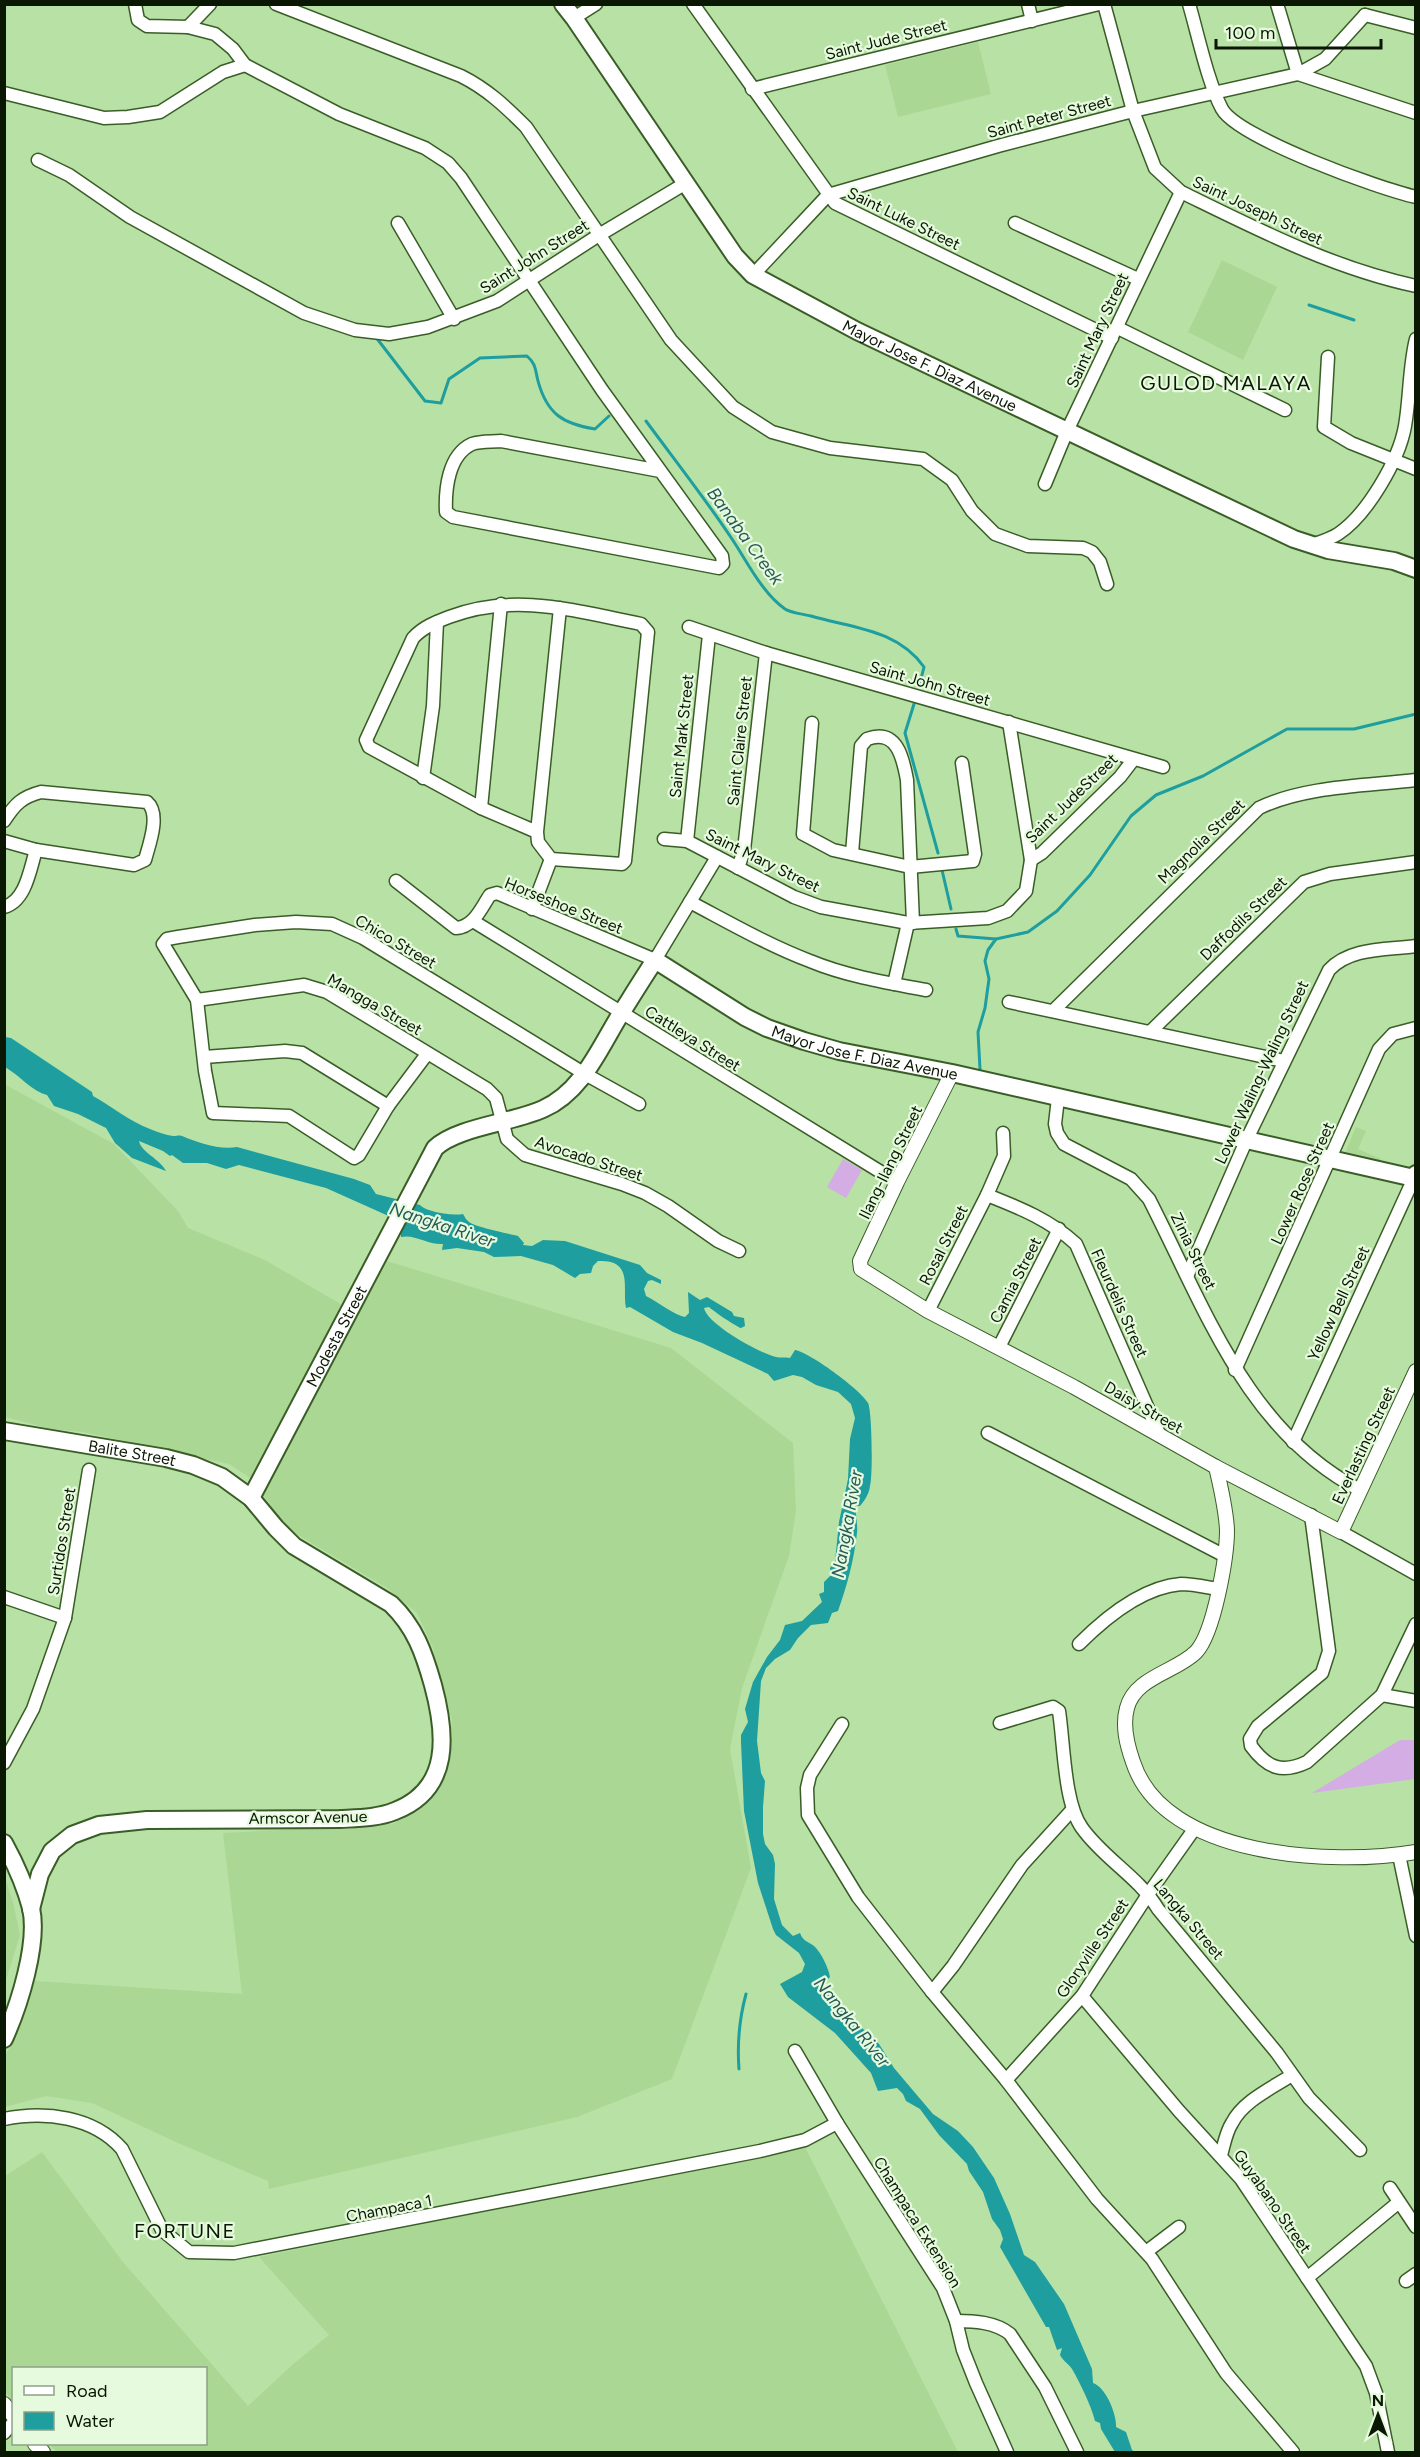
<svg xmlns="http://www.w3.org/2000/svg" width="1420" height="2457" font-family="Figtree,sans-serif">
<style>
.built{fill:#abd795}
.green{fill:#d3ade3}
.water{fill:#1e9e9f}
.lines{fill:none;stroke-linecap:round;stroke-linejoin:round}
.stream{stroke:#1e9e9f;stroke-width:3}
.minor-casing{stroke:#3a5d27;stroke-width:15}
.tertiary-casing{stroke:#3a5d27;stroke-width:16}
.secondary-casing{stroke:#3a5d27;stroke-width:20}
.minor{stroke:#fff;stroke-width:12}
.tertiary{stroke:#fff;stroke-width:14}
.secondary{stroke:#fff;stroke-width:16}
.labels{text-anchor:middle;stroke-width:4.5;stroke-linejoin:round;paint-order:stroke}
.street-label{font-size:16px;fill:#091703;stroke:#e6fbdd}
.water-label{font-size:18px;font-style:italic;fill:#285959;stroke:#e6fbdd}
.quarter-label{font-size:20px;letter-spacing:1.5px;fill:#091703;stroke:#e6fbdd}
</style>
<rect width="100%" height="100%" fill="#b8e1a5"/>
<g class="built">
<polygon points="978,42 991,94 898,117 885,65"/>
<polygon points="1222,260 1277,287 1243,360 1188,332"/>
<polygon points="4,1084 114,1144 178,1211 188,1228 265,1260 344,1306 252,1479 229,1464 83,1432 51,1429 5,1417"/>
<polygon points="1356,1127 1366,1131 1358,1149 1381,1159 1378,1167 1345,1153"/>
<polygon points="387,1261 671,1348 793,1443 796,1511 789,1556 742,1688 730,1749 751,1868 672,2079 577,2117 269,2189 268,2181 178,2143 92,2103 46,2096 5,2107 5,2056 17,2033 34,1981 242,1994 223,1833 393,1824 414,1810 449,1746 452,1721 433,1648 417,1613 387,1588 288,1529 263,1495"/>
<polygon points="5,1878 13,1902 20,1935 5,1983"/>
<polygon points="805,2147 958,2452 57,2452 49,2444 206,2444 206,2368 14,2368 13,2402 5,2391 5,2176 42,2152 123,2262 248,2406 292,2365 329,2335 259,2257"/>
</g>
<g class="green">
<polygon points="843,1159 862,1170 846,1198 827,1187"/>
<polygon points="1400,1740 1415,1740 1415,1779 1312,1793"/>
</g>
<path class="water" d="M 5,1037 L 11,1038 L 92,1092 L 93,1096 C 113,1107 129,1121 150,1129 C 157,1132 166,1135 173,1136 C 178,1136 178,1135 182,1136 C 199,1143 219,1150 237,1147 L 354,1179 L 370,1185 L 376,1194 L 420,1205 C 426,1212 453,1216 463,1214 C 465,1217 466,1220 469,1222 C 475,1227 510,1234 518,1236 L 524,1243 L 523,1245 L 532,1246 L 543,1240 L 565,1241 L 640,1265 L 647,1273 L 661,1280 L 661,1284 L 652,1280 L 648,1281 L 644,1289 L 646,1296 C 658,1302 674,1315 685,1317 L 689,1313 L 688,1292 L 700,1300 L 707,1297 L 732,1312 L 734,1316 L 744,1318 L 745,1326 L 741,1328 C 737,1327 713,1311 709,1307 L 704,1308 C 707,1324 759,1353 776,1357 C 780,1358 785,1357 790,1358 L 795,1350 C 809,1352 860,1389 868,1403 C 872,1410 873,1476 870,1486 C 869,1494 865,1500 860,1506 L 856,1506 C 855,1515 858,1523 857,1533 C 854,1560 847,1586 838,1611 L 832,1613 L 828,1623 L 811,1625 L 798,1638 L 790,1650 L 775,1659 L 766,1668 L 761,1681 L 757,1741 L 761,1773 L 765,1781 L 763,1807 L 763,1834 L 765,1844 L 773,1855 L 775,1864 L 774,1899 L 782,1925 L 793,1936 L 800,1933 C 803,1941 807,1941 814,1946 C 821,1952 829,1969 830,1977 L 824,1983 L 831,1999 L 879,2044 L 894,2068 L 933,2114 L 958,2131 L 973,2147 L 994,2178 L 1010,2214 L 1024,2255 L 1035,2262 L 1064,2304 L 1092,2369 L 1093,2383 C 1106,2387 1117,2415 1116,2427 L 1126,2432 L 1132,2450 L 1135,2452 L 1115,2452 L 1101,2429 L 1100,2423 L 1095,2421 C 1091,2405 1080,2383 1072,2369 C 1069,2364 1064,2362 1060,2355 L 1062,2348 L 1057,2350 L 1049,2327 L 1046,2327 L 1000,2247 L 1003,2239 L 1000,2230 L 992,2219 L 983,2192 L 969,2171 L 967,2164 L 939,2135 L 920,2109 L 906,2101 L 903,2094 L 897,2088 L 878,2091 L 871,2073 L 835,2033 L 788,1997 L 780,1984 L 802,1972 L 805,1964 L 799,1953 L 776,1935 L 773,1929 L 758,1883 L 744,1811 L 741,1742 L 741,1735 L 748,1722 L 745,1709 L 753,1682 L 767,1657 L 780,1640 L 785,1625 L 802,1621 L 822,1602 L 819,1594 L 824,1592 L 824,1582 L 831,1575 L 830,1568 L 835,1562 L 839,1522 L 848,1479 L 850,1439 L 855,1418 L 851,1404 L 838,1392 L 816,1385 L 802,1377 L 793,1375 L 774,1381 L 768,1374 L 702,1343 L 673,1332 L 630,1307 L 626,1308 C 622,1288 634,1259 598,1261 L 593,1266 L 591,1273 L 580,1274 L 575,1278 L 553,1265 L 521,1256 L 494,1257 L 484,1252 L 457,1248 L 442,1250 L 443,1244 C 428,1245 415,1234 401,1237 L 401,1226 L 393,1218 L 326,1188 L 239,1165 L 226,1169 L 207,1163 L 183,1163 L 172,1155 L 170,1156 L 163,1151 L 139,1141 C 141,1152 160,1159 166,1171 L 132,1158 L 115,1143 L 106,1128 L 78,1114 L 54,1106 L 47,1095 C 33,1092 19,1075 5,1067 Z"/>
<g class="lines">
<g class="stream">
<polyline points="1309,305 1354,320"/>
<path d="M 375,336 L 425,401 L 441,403 L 449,379 L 480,358 L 527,356 C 536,364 535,369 538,381 C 547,414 563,424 595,429 L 609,416"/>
<path d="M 646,421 C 674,459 704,497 730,536 C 746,559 761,592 785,609 C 791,613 803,614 811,616 C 852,628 897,629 924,667 L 919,687"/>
<polyline points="914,704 905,733 938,853"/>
<polyline points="942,870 951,909"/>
<polyline points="956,929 958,936 996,939 988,950 985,961 989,979 985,1008 978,1032 980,1069"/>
<polyline points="996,939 1028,932 1057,911 1090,875 1131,816 1156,795 1203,776 1287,729 1354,729 1416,714"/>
<path d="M 739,2069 C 737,2043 739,2020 746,1994"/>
</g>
<g class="minor-casing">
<g id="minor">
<path d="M 135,4 L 138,20 L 147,26 L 188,27 L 215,34 L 233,49 L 245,65 L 339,114 L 425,148 L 448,163 L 461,178 L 602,390 L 722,556 L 723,564 L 719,568 L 453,517 L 446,512 C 445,490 448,455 472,444 C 481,441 492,442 501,441 L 660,471"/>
<path d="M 276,4 L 461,76 C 487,89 505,106 526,127 L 671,340 L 733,407 L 772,432 L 830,448 L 923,459 L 952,480 L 972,511 L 995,534 L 1028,546 L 1083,548 L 1092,552 L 1100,562 L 1107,584"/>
<polyline points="693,4 835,203 1112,338"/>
<polyline points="1028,4 1032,21"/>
<path d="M 1104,4 L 1133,111 L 1155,168 L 1181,192 C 1257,229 1332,268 1416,286"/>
<path d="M 1189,4 C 1198,35 1208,83 1222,109 C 1238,138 1380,189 1416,197"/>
<polyline points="1277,4 1298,74 1416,113"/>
<polyline points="1365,15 1416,28"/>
<polyline points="574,18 596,4"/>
<polyline points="188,27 210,4"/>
<polyline points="752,89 1099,4"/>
<polyline points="4,93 104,118 128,117 160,112 223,72 245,65"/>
<polyline points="38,160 69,175 130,217 304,313 355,330 389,334 428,327 497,301 599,235 686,183"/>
<polyline points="398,223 454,319"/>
<polyline points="1015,223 1138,279"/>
<polyline points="753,275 828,195 998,146 1133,111 1298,74 1325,59 1365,15"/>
<polyline points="1118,328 1285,410"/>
<polyline points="1328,357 1324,427 1351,443 1416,469"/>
<polyline points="1045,484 1067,431 1181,192"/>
<path d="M 1312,545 C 1320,542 1330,539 1338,534 C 1367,515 1399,460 1405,426 C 1410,397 1409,367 1416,339"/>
<polyline points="689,627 766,653 1163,767"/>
<polyline points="812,723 803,834 833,850 910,867 973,861 975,854 962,763"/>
<polyline points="423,778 433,706 437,622"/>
<polyline points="481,808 501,604"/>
<path d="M 4,821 C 15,804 22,797 41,792 L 147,802 C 161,814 149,845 145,860 L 134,865 L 36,850 L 4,841"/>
<path d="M 537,832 L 481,808 L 369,747 L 366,740 L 413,638 C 423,627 436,622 449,617 C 515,592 575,611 641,624 L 648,632 L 625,861 L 622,864 L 551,859 L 538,842 L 537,832 L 560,608"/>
<polyline points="664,839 687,841 794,897 821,907 908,923 988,918 1007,911 1026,891 1031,860 1009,722"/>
<polyline points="687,841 709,635"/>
<path d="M 852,853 L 861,746 L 867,739 C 897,728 903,758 907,780 L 913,923"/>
<polyline points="1031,860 1042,853 1120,777 1133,760"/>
<polyline points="738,868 744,850 766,653"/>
<path d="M 396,881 L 456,928 C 474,927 481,908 490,895 L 497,893 L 655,960 L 717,857"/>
<path d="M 690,902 C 730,923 768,945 810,961 C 846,976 888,983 926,990"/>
<path d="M 4,907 C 26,901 30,869 36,850"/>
<polyline points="532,909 551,859"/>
<polyline points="473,921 897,1182"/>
<polyline points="894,984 908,923"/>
<polyline points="197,1000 304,985 327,992 487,1089 496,1098 507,1139 525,1155 622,1184 645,1193 668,1206 718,1241 739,1251"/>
<polyline points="1009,1002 1284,1061"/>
<path d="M 1053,1011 L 1259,808 C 1304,786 1366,786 1416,780"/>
<polyline points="1150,1032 1304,882 1330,874 1416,862"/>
<polyline points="427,1054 388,1106 359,1155 354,1158 289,1116 213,1113 205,1071 197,1000 163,944 167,939 178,937 255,925 296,922 332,924 363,938 585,1074 639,1104"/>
<polyline points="204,1057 285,1051 302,1053 388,1106"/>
<path d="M 1058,1098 L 1055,1124 L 1057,1133 L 1064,1144 L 1131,1179 L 1149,1199 C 1204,1306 1247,1432 1360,1490"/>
<path d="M 987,1195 C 1020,1208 1050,1220 1076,1244 L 1160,1436"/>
<path d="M 1188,1274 L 1246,1141 L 1329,970 C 1350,947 1387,950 1416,946"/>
<polyline points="928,1311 987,1195 1004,1156 1003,1133"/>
<polyline points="999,1347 1059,1229"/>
<polyline points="1235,1370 1379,1049 1393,1034 1416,1028"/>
<polyline points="988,1433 1225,1556"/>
<polyline points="1293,1442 1414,1178"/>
<path d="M 1311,1515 L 1329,1651 L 1322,1673 L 1258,1726 L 1250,1739 L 1251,1746 C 1267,1768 1282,1774 1307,1762 L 1382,1695 L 1416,1624"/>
<polyline points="1341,1532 1416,1574"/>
<polyline points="4,1597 65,1618"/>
<path d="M 1079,1644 C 1105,1618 1143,1587 1181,1584 C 1193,1584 1206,1587 1218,1589"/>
<polyline points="1382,1695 1416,1701"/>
<path d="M 1000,1723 L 1053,1707 L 1059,1711 C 1064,1744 1064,1803 1082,1828 C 1104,1859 1139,1877 1158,1909 L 1277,2053 L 1309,2098 L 1360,2150"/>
<polyline points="842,1724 810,1775 807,1788 808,1815 858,1897 932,1992 953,1966 1022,1865 1072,1810"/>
<polyline points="4,1763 33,1709 65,1618 89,1470"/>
<polyline points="1399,1855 1416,1936"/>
<polyline points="932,1992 1006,2080 1097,2199 1152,2259 1226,2373 1293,2452"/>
<polyline points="1082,1996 1179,2111 1241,2179 1366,2366 1376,2393 1388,2452"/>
<polyline points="795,2051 837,2123 943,2288 956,2321 963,2350 976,2383 1007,2452"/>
<polyline points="1006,2080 1082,1996 1149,1893 1195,1828"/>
<path d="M 4,2119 C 45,2111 93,2116 122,2149 L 162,2230 L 189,2252 L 234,2253 L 760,2151 L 805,2140 L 837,2123"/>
<path d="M 1221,2155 C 1224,2145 1226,2132 1232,2123 C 1243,2101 1272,2088 1292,2075"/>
<polyline points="1390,2188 1416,2227"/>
<polyline points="1146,2252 1179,2227"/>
<polyline points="1307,2278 1399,2202"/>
<polyline points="1406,2281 1416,2274"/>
<path d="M 956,2321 C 974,2321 995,2322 1010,2334 L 1045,2387 L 1077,2452"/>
<polyline points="4,2433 14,2422"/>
</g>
</g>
<g class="tertiary-casing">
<g id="tertiary">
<polyline points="952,1073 897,1182 860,1261 861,1269 928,1311 1074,1387 1216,1467 1341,1532 1416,1371"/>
<path d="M 1216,1467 C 1221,1488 1226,1509 1227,1530 C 1227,1557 1214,1633 1196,1652 C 1176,1672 1135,1677 1127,1708 C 1122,1726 1127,1745 1133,1762 C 1164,1858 1333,1866 1416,1852"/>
<polyline points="4,2404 14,2417"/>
<polyline points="35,2444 43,2452"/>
</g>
</g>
<g class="secondary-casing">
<g id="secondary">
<path id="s1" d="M 563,4 L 574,18 L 735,256 L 753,275 L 857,331 L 1294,539 L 1328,550 L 1394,561 L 1416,569"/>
<path id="s2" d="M 4,1431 L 166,1458 L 193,1465 L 222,1477 L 251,1498 L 276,1528 L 294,1546 L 391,1604 C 415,1627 424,1653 433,1685 C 446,1733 452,1789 395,1811 C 378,1818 358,1818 340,1819 L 147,1820 L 99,1825 L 72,1835 L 52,1851 L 40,1874 L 31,1909"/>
<path id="s3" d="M 251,1498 L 435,1148 C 457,1127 512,1123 543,1109 C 582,1092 599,1049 620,1015 C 632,996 643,978 655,960 L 745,1017 L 767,1028 L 804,1041 L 839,1051 L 952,1073 L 1414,1178 L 1416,1174"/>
<path d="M 4,1843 C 15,1863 25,1885 31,1908 C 39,1943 19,2006 4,2039"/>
</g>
</g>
<use href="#minor" class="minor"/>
<use href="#tertiary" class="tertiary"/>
<use href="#secondary" class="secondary"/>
</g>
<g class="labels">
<g class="street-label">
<text transform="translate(886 39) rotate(-14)" y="6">Saint Jude Street</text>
<text transform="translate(1049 116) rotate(-15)" y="6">Saint Peter Street</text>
<text transform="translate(1258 210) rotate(25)" y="6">Saint Joseph Street</text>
<text transform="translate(904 218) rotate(26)" y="6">Saint Luke Street</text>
<text transform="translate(534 256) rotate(-32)" y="6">Saint John Street</text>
<text transform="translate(1097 330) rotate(-65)" y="6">Saint Mary Street</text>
<text dy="6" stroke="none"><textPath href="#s1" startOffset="530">Mayor Jose F. Diaz Avenue</textPath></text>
<text transform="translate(930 683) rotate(16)" y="6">Saint John Street</text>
<text transform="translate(681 736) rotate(-84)" y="6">Saint Mark Street</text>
<text transform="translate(739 741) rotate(-84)" y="6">Saint Claire Street</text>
<text transform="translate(1071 798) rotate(-44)" y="6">Saint JudeStreet</text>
<text transform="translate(1201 841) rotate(-44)" y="6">Magnolia Street</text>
<text transform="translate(763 860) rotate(26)" y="6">Saint Mary Street</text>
<text transform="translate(564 905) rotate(22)" y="6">Horseshoe Street</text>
<text transform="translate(1243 918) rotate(-44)" y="6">Daffodils Street</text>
<text transform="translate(396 941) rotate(30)" y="6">Chico Street</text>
<text transform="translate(375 1004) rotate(30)" y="6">Mangga Street</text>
<text transform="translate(693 1038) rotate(32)" y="6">Cattleya Street</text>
<text dy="6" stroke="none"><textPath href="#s3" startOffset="932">Mayor Jose F. Diaz Avenue</textPath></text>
<text transform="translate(1261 1072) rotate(-65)" y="6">Lower Waling-Waling Street</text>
<text transform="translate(589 1158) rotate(18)" y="6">Avocado Street</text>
<text transform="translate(890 1162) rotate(-64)" y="6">Ilang-Ilang Street</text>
<text transform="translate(1302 1183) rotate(-66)" y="6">Lower Rose Street</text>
<text transform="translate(943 1245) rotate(-63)" y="6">Rosal Street</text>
<text transform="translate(1194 1251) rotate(64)" y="6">Zinia Street</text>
<text transform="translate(1015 1280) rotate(-63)" y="6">Camia Street</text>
<text transform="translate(1120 1303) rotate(66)" y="6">Fleurdelis Street</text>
<text transform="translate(1338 1303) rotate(-65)" y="6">Yellow Bell Street</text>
<text dy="6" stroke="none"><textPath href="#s3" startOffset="183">Modesta Street</textPath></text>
<text transform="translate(1144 1407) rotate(30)" y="6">Daisy Street</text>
<text transform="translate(1363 1445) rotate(-65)" y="6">Everlasting Street</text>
<text dy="6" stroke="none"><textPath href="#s2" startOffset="130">Balite Street</textPath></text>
<text transform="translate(61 1541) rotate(-81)" y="6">Surtidos Street</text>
<text transform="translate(308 1817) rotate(-1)" y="6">Armscor Avenue</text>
<text transform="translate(1189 1919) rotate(50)" y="6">Langka Street</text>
<text transform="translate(1092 1948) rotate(-56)" y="6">Gloryville Street</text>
<text transform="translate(1273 2201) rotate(55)" y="6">Guyabano Street</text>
<text transform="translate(389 2208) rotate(-11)" y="6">Champaca 1</text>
<text transform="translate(918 2222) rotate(58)" y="6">Champaca Extension</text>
</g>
<g class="water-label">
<text transform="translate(745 536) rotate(54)" y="6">Banaba Creek</text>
<text transform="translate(442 1225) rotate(18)" y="6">Nangka River</text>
<text transform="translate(847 1524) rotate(-80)" y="6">Nangka River</text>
<text transform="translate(852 2022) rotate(51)" y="6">Nangka River</text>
</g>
<g class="quarter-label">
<text x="1226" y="390">GULOD MALAYA</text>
<text x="185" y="2238">FORTUNE</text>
</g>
</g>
<rect width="1420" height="2457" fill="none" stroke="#091703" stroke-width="12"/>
<rect x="12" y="2367" width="195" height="78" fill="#e6fbdd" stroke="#8ea086" stroke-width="1.5"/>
<rect x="24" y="2386" width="30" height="9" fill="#ffffff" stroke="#8ea086" stroke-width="1.5"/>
<text x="66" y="2397" font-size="18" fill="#091703">Road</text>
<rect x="24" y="2412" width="30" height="18" fill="#1e9e9f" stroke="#8ea086" stroke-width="1.5"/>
<text x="66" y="2427" font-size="18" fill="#091703">Water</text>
<g transform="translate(1378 2415)" stroke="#e6fbdd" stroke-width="4.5" paint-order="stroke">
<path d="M0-4.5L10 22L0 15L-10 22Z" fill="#091703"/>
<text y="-9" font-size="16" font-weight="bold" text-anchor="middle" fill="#091703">N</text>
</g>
<path d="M1216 39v9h165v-9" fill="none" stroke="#091703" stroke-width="3"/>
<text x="1225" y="39" font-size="18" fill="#091703" stroke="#e6fbdd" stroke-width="4.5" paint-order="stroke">100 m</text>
</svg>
